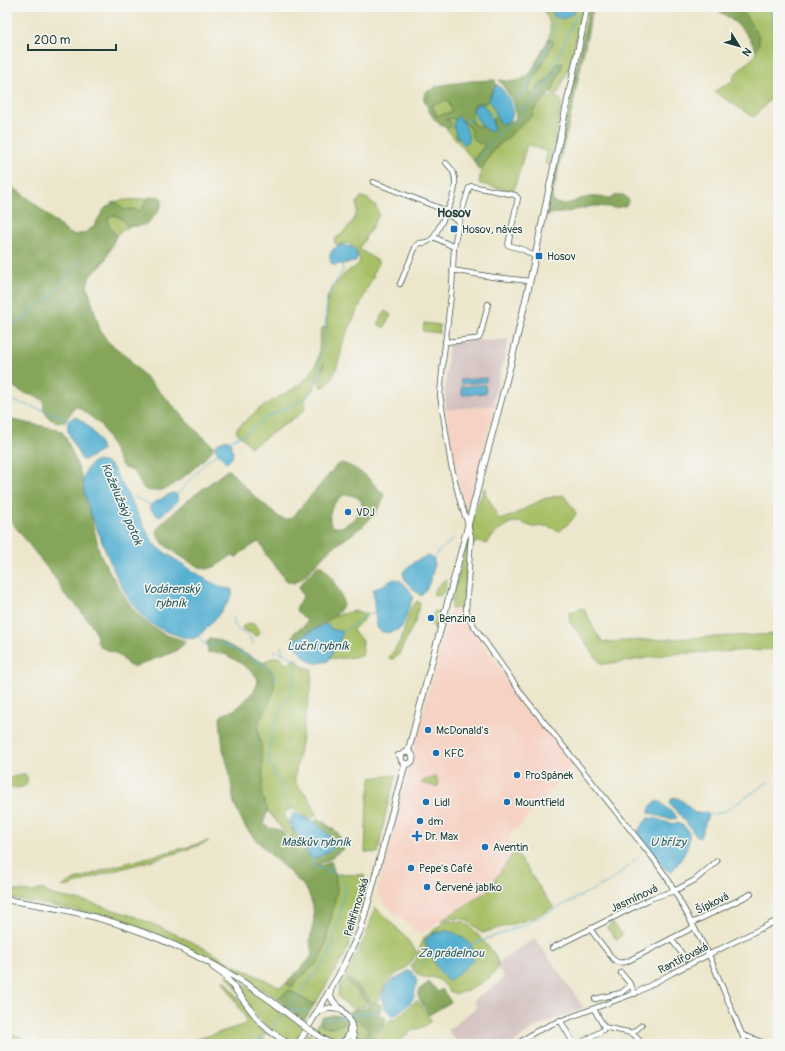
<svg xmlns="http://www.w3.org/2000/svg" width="785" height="1051" font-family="Pangolin,sans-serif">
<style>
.built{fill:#f6d2c4}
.industrial{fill:#d1bfbe}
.green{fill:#a7bf65;stroke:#637e4c;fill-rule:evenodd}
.forest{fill:#85a65a;stroke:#527247;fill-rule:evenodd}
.water{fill:#54b0d2;stroke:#3a7683}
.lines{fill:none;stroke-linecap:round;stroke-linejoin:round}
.stream{stroke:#54b0d2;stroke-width:1}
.minor-casing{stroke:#3e564b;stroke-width:6}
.major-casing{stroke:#3e564b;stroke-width:7}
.minor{stroke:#fff;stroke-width:4.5}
.major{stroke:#fff;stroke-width:5.5}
.major-bridge-casing{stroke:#3e564b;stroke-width:7;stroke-linecap:butt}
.major-bridge{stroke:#fff;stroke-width:5.5}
.poi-dot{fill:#1f6fb2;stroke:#f6f6f2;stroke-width:1.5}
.labels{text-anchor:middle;stroke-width:3;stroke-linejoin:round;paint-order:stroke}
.poi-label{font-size:11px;fill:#1f3d34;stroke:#f6f6f2;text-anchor:start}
.street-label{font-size:11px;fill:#1f3d34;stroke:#f6f6f2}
.water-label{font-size:12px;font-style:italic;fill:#2f6063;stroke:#f6f6f2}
.quarter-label{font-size:13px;font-weight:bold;fill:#1f3d34;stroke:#f6f6f2}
</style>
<rect width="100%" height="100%" fill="#f6f6f2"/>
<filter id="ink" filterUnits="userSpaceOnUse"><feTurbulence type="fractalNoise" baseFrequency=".025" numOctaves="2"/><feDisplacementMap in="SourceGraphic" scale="8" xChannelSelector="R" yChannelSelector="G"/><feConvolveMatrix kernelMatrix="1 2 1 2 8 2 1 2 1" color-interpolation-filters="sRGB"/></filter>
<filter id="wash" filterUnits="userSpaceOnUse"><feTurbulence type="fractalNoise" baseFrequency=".012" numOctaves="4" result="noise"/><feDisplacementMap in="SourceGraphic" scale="16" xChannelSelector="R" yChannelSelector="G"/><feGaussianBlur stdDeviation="0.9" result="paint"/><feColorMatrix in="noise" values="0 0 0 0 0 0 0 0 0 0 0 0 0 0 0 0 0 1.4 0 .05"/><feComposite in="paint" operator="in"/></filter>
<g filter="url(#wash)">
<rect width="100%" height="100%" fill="#ece6cb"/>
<g class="built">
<polygon points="495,405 467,513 456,476 446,410"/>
<polygon points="463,607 470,626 512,684 574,765 564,776 508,838 515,851 486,892 419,934 383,902 378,894 378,887 427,698 451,609"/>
</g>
<g class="industrial">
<polygon points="509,339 494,398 495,405 446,410 445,392 449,343 480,340 486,341"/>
<polygon points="535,938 584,1008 550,1021 533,1029 512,1044 458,1044 448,1030 460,1021 460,1020 477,1007 473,1001 494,986 504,978 495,965"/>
</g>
<g class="green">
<path d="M 541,7 L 547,7 L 552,11 L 552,14 L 574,13 L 577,7 L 583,7 L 570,65 L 558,93 L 555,94 L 553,94 L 552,90 L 561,70 L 562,63 L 557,64 L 546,81 L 539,85 L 536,92 L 531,94 L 529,93 L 528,89 L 542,66 L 552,40 L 548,40 C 553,26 549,18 541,7 Z"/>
<polygon points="712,7 771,7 773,18 778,33 778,91 774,94 769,101 754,117 750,115 715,92 715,91 732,81 736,73 755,56 756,50 759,44 730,11 719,11"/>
<polygon points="545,97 556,97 561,100 562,103 550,165 545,163 547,152 527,144 514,190 508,190 480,184 479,183 481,170 492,152 515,130 520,127 525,121 531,117 533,111"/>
<polygon points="448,99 452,112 437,116 432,105"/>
<path d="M 489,100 L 495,111 L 498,117 L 493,119 L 494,126 L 494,128 L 492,121 L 479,103 L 474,107 L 475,113 L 482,126 C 480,126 476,126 474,125 C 469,121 472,109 475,104 L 480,102 L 484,104 Z"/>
<path d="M 449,118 L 455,119 L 454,122 L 456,136 L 464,144 L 466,144 C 470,134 466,129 462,120 L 463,120 L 471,130 L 484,143 L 485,145 L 475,158 L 474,161 L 445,127 L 450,128 L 451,123 L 449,120 Z"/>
<path d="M 361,197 C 371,198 377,206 379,215 L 359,249 L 378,261 L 378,265 L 374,270 L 373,277 L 344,339 C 341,352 336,384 321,388 L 319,381 L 322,375 L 324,363 C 320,371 319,379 314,387 C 312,392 307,396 305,400 C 304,405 306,408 303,412 L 253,446 L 250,447 L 244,439 L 238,434 L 236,431 L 238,427 C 247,421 253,413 262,407 C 281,394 305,387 316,364 C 321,353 318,340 322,328 L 325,327 L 327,329 C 327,319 326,307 328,297 C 330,288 340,278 347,272 C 353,267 357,268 360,260 C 357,252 353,241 343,244 C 341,244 339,245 337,245 L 334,242 L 335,239 L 342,234 L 353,221 L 357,211 L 357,202 Z"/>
<path d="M 148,198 L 142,209 L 139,211 L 132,209 L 124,210 L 117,203 L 111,203 C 123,198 136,201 148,198 Z"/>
<polygon points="115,215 124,220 125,224 129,227 118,233 112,242 115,236 108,223 108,219 111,216"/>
<polygon points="385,311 391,315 384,328 378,324"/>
<polygon points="424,323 440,325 439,333 423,331"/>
<polygon points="485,487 485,493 494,508 496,515 500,519 503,519 511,516 543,499 562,495 565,497 575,511 576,514 571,521 560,531 547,526 533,527 519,522 514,522 510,523 499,530 491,538 486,544 479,541 471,546 470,528 476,508"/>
<polygon points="468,535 469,538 463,607 451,609 451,606"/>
<path d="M 447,579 C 447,587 443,600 433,595 C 435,589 440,582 447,579 Z"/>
<path d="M 417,601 L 419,602 L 420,604 L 415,622 L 399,654 L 394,659 L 389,658 C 392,652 398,646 401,639 C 407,627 406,610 417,601 Z"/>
<polygon points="580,608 584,609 595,631 603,642 778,634 778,649 670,654 623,662 601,664 578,632 570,623 569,612 571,613"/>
<path d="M 357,611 L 367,615 C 363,621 357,625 353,630 L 355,634 L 362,639 L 363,652 L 362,656 L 336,659 L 330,658 L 342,635 L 323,623 L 334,616 L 349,612 Z"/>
<path d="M 437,611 L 440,612 C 441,616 439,624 436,627 L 433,627 L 431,624 L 434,612 Z"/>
<path d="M 248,623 C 254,623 257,626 260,631 L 259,635 L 256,636 L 247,631 L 245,631 L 243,629 L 242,627 Z"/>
<path d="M 275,657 L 282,658 L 284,664 L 297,659 L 301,666 L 312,669 L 311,687 L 295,776 C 295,786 300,788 306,794 C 310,800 313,808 317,814 L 310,819 L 292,808 L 287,810 L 284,815 L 295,836 L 290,839 L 269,812 L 261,808 L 260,745 L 258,718 L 260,663 Z"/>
<path d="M 22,774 L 25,774 C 34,787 17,791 7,785 L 7,779 Z"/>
<polygon points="396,775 386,811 378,853 365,852 367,805 371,778"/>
<polygon points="435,777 439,783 437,787 421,783 424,780 431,779"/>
<path d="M 209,841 C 174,856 136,864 100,875 C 87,879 75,886 62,887 L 69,882 L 112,867 Z"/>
<path d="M 515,851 L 549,901 L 554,907 L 533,918 L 482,933 C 464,917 465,916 441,921 L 486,892 Z"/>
<path d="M 335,874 L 364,875 L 365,898 L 346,953 L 314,1005 L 290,990 L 277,999 C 269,993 260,989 251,983 C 209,957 162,934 114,920 C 81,909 42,905 7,898 L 7,890 L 33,892 L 42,889 L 52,895 L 88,902 L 133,916 L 169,931 L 202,947 L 231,964 L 264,979 L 275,985 L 281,987 L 286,983 L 292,987 L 294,983 L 318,962 L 325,946 L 337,890 Z"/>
<path d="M 375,908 L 377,909 L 401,932 L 417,952 C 414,958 409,966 404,970 C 398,973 394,975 389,981 C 383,987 382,993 378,1000 L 357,1009 L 353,1009 L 342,1001 L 338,996 L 339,988 L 367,933 Z"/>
<path d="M 456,921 L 463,922 L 470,926 L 493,952 L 497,960 L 498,967 C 490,981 471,990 456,994 C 445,990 447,985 439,980 C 434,976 429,978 423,977 C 419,976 413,970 411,967 L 417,958 L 421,945 L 424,938 L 443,923 ZM 447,931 L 474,955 L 472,960 L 450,980 L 446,979 L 444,977 L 432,957 L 433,933 L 438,932 Z"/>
<polygon points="613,923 622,934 622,935 617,940 607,928 607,927"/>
<polygon points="226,974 265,999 303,1028 294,1044 291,1043 275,1032 260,1020"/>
<path d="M 223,981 L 226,981 L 254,1020 L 267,1032 L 262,1039 L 274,1044 L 182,1044 L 243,1025 C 246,1023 246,1020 245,1017 Z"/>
<path d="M 417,1000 L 431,1020 C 426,1028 420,1027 412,1031 C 406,1033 403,1040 399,1044 L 374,1044 L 372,1041 L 373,1038 L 377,1032 L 381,1029 L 390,1020 L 395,1019 Z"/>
<path d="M 349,1015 C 354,1019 366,1024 368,1030 C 368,1032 366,1035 366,1036 L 363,1037 L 357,1035 L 357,1037 L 358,1040 L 363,1044 L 356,1044 Z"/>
<path d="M 346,1021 L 348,1026 L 348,1032 L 345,1031 L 344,1033 L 347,1034 C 338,1050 324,1038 315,1029 L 319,1022 C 324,1031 336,1025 345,1023 Z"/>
<polygon points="7,1033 22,1037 28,1044 13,1044 7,1042"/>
<polygon points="308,1033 321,1044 301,1044"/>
</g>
<g class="forest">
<path d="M 589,7 L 595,7 L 590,18 L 589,27 L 577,84 L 573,105 L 552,197 L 554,202 C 564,208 575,200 585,198 C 593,195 602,198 610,198 C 614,197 618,194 622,195 C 625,195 627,198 629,201 L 625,206 L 615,208 L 608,207 L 594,206 L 588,207 L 563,213 L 550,214 L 548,216 L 546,214 Z"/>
<path d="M 719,11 L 730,11 L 744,13 L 759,37 L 759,44 L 756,50 C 747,31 737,23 719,11 Z"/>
<path d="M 548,40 L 552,40 L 554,44 L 550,47 L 549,53 L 528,89 L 529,93 L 531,94 L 536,92 L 539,85 L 546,81 L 557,64 L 563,63 L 552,90 L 552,92 L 545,97 L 533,111 L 533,114 L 531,117 L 525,121 L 520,127 L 515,130 L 509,137 L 497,146 L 492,152 L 481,170 L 478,169 L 474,161 L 475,158 L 485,145 L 484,144 L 478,143 L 472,137 L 471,130 L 463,120 L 456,118 L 455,119 L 449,118 L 445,120 L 449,120 L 451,123 L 450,128 C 438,127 431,116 427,106 C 426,103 423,100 424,97 C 424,95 426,92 427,91 L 432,90 L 436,87 L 441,85 L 471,81 L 495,80 L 496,85 C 491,91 490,99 484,104 L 480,102 L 475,104 C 472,109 469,122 475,125 C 480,128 477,124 482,126 C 484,127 487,130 490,132 L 492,131 C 495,126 494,124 492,119 L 498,117 L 499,121 L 502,124 L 510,119 L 512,122 L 516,118 C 517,105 507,91 499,80 C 513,82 521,83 531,72 ZM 448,100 L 452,112 L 437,116 L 432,105 Z"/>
<path d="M 7,183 L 32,201 L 68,233 C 72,235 75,235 80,234 C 102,229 97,204 117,203 L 124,210 L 132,209 L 139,211 L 142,209 L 148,198 C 154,195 164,195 162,204 C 161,208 158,211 155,215 C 153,217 151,220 149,222 C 143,227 131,228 125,224 L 124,220 L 115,215 L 111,216 L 108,218 L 108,223 L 116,236 L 106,259 L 102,265 L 90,276 L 87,285 L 100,330 L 108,342 L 128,357 L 132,363 L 185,418 L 186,421 L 213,446 C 213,450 211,452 209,454 C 203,461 173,487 166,489 C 161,490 153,492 147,490 C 137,487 141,470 124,468 L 121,464 L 101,425 L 95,420 L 78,407 L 74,407 L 65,422 C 57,424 46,419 44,410 C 43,407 44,404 43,400 C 40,398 37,398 34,396 C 23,393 14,389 7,381 Z"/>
<polygon points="7,419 57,429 62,432 66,438 81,475 100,554 109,571 132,608 142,619 154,628 166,635 183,640 185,643 177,650 171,653 134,667 128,665 122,658 115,653 100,647 97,641 96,635 94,628 77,606 64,594 58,582 7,516"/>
<path d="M 342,463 C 362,470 370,479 384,495 C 384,499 382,502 380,506 C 365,530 346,536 326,553 C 316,563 307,577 294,583 L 287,581 L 266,555 L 262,545 L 258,542 L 242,552 L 237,557 L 231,556 C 224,560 215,569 206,569 C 199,569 166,548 161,541 C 158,537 157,534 157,530 L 162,523 L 187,501 L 226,471 L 229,470 L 250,492 L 279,517 C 285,520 287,520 292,517 L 315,491 L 337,465 ZM 348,494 C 352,496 357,496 360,500 C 368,508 351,523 343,526 C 341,528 337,527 334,527 L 331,525 C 326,513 336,496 348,494 Z"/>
<path d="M 319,565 C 327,568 331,576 335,584 C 338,589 343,597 343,604 C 342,616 306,633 295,639 L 293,639 C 292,628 302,631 307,622 C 305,615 298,616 296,609 L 303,596 C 302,593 299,591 299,587 C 300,584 315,568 319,565 Z"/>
<path d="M 210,638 L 216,639 L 260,661 L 268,666 L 274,675 L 274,691 L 265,712 L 260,719 L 258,725 L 258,733 L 261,744 L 263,768 L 262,797 L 268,810 L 264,821 L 264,824 L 269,828 L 280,830 L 284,834 L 286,840 L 294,836 L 291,829 L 293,828 L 306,850 L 335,841 L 314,822 L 318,818 L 338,833 L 344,848 L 328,860 L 315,866 L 323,865 L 331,861 L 335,874 L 337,890 L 325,946 L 318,962 L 294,983 L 292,987 L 286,983 L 307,962 L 312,955 L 310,940 L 314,920 L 313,906 L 308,892 L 302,884 L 270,854 L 255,839 L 246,828 L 240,817 L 234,803 L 229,770 L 223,749 L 220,718 L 222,715 L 234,710 L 241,705 L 256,688 L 258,679 C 254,671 232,657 224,654 C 218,652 213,652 208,653 L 207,642 Z"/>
<polygon points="349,978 369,998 370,1000 369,1001 367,1002 347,982 347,980"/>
<polygon points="429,982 438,992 442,989 451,1002 429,1015 418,997 420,989"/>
<polygon points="289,990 314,1005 305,1019 303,1020 277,999"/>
<path d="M 374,1002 C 384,1003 381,1009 378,1015 C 387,1015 387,1023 382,1028 C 379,1032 375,1033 373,1038 C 372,1040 373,1041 373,1044 L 363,1044 L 358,1040 L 356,1037 L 357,1035 L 363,1037 L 366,1036 C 366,1034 368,1032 368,1030 C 366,1024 354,1019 349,1015 L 349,1012 C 354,1009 357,1011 362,1009 C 367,1008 370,1005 374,1002 Z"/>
<path d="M 332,1015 L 339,1016 L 346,1021 C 339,1028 327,1030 320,1023 L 320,1020 L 324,1016 L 326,1017 Z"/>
</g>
<g class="water">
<path d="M 547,7 L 577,7 C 572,16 564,22 554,16 L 552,11 Z"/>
<path d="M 497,85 C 504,88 516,109 512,117 C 511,121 505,123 502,124 L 499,121 L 495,111 L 489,100 L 494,88 Z"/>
<path d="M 479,103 C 488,106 492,120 494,128 L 492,131 L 490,132 C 481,126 476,118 473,109 Z"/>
<path d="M 458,116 C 464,121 470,134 468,142 L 465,145 C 457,137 448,126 458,116 Z"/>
<path d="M 341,245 L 344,245 L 348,247 L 350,246 C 356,250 360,256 355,262 L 334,265 L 331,263 C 328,253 332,248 341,245 Z"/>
<polygon points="486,378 486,382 461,384 460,380"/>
<polygon points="485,385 486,393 462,395 461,387"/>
<path d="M 75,417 C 88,422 98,437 102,449 L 100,452 L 85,460 L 82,460 C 78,452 65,431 68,423 C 69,419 72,418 75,417 Z"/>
<path d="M 224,440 L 229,440 C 233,444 230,444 231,448 L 233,452 L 232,458 L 228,462 L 226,462 L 215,449 L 215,446 L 216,445 Z"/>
<path d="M 95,461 L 103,462 L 108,464 L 112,467 L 126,491 L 147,532 L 154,544 L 167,554 L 210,582 L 224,588 L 231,589 C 232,592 233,592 232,595 C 230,602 205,632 198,636 C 195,639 190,639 186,638 C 171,633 155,629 143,617 C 122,595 110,562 99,534 C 93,520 83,496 83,482 C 83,473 88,466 95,461 Z"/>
<polygon points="172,493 175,493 178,496 178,500 177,502 159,517 150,509 150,505"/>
<path d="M 429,556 L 434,559 C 435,568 429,590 421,596 C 414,590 403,581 403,572 C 410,564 419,558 429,556 Z"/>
<path d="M 394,579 C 403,580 410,589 413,597 L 402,627 C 399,630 395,631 390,632 C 386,633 381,632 378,629 C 375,623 374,598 373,590 Z"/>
<path d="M 325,624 C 329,625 330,629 334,630 C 337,631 339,630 342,632 L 342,635 L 328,661 C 324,662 318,664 314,663 C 307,661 296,648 293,641 Z"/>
<path d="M 673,797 C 683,798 688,808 695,813 L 707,812 L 708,815 L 700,838 L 697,836 L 676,810 L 669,804 Z"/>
<path d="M 659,801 L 675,815 L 677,818 C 668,821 658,815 649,813 C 649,807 653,802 659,801 Z"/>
<polygon points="294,814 297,814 314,822 335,841 337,844 336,846 331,850 314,859 312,859 303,846 300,839 290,823 291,817"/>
<path d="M 648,818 C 656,818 662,821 669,823 C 674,824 678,823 682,825 C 699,835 681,861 672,871 L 669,871 L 664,868 L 639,838 L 637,834 L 640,828 Z"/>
<path d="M 447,931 C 458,932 480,947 473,960 C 470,964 453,978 448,981 C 440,975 429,952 425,942 C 428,933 438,932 447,931 Z"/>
<path d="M 408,971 L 412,972 L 415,976 L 417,981 L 414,996 L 410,1003 L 394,1016 L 390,1014 C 388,1011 384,1007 383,1003 C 380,996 385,986 391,981 C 397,977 403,975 408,971 Z"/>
</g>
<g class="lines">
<g class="stream">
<polyline points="770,7 775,33 778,41"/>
<path d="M 508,101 C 512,99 522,96 524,93 L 553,36 L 555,17"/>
<polyline points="512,108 518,106 521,110"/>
<polyline points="489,115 496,110"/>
<polyline points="463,123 476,117"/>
<polyline points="476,162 486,149 490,141 510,125 518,117 543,88 551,77 555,69 556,62 575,18 575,16 574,13"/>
<path d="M 7,329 C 13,321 18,323 26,319 L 27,314 L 53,295 L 66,278 L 67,274 L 78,264 L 81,258"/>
<polyline points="7,399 58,415 68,421"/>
<polyline points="229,441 245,434 266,418 305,398 312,391 315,386 321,355 324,344 327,298 336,281 343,271 342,264"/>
<polyline points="178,494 188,482 207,461 218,453"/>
<polyline points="132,496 151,505"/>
<polyline points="432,558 454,538"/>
<path d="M 234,617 C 233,629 239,630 247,635 C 250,637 252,641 253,644"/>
<path d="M 341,634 C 352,627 361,615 375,612"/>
<path d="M 199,637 C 207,652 212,641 225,645 L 268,667 C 272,670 274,675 275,680"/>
<polyline points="281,646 283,653"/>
<polyline points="274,651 280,653 285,654 291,657 294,659 295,662 295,682 273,726 269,752 269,760 274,773 280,782 283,796 286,803 294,815"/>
<polyline points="674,814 676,810"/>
<polyline points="708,815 725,811 739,802 769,781"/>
<polyline points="656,819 657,815"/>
<polyline points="688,833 693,831"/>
<polyline points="331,865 334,872"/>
<polyline points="470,945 524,925 612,880 629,866 639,856"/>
<polyline points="412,972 423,961 427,959"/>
<polyline points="286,1010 322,965 328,957 337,925 341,908 345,887 341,879 336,873 329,872 313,865 312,861 313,857"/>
<polyline points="287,1010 299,1010 308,1012"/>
<polyline points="349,1015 376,1012 385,1006"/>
<polyline points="321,1018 325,1020 344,1016"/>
<polyline points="272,1027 284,1013"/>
<path d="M 250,1044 C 257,1042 261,1039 266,1034"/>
</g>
</g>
</g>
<g filter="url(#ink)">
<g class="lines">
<g class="minor-casing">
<g id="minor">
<polyline points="373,182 447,211"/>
<polyline points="446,214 459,221"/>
<polyline points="434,237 454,247"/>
<polyline points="534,256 524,250 508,245 518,198 515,195 471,186 469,188 459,221 454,247 452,287 448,320 443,361 440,395 451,465 460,501 468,524 471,537 466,610 469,619 474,626 524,697 653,858 669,881 709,955 746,1044"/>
<polyline points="452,270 493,277 530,281"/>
<path d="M 400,284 L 416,246 L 419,243 C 426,243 429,242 434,237 C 442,221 463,188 452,170 C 451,168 448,165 446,163"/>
<polyline points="445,342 475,339 479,338 481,333 488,304"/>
<polyline points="398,755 401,756"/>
<polyline points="692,923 751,894"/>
<path d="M 590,929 L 613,959 C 617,963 620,963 626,962 L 694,927"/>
<polyline points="671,939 686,959"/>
<polyline points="552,948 652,898 674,891 695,880 717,861"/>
<polyline points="621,973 631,985 635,994"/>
<polyline points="595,999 621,993 631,985"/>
<polyline points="560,1020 574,1044"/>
<polyline points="604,1027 632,1033 643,1044"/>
<polyline points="632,1033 642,1025"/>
<polyline points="743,1035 767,1044"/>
<polyline points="517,1044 535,1032 552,1024 638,992 672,973 778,920"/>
<polyline points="579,1044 603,1030 604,1027 594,1009"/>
</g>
</g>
<g class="major-casing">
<g id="major">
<circle cx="407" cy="758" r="6"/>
<polyline points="408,752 512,359 530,281 587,7"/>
<path d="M 7,900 C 107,913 187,942 270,1000"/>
<polyline points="213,967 224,975 229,981 260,1022 270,1031 289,1044"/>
<path d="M 330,990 C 329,1004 343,1007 349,1019 C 353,1026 353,1035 354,1044"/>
<polyline points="317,1012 329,1008 337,1009"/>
<path d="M 309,1030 C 318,1034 324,1042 333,1044"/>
<polyline points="298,1044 339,975 360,931 371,892 405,764"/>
<path d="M 338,1044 C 346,1042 350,1036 350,1028"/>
</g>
</g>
<use href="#minor" class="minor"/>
<use href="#major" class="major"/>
<g class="major-bridge-casing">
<polyline id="major-bridge" points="270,1000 309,1030"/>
</g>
<use href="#major-bridge" class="major-bridge"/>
</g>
</g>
<g class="poi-dot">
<rect x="450" y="225" width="8" height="8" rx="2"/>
<rect x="535" y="252" width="8" height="8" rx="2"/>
<circle cx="348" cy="512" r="4"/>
<circle cx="431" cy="618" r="4"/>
<circle cx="428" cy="730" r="4"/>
<circle cx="436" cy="753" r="4"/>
<circle cx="517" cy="775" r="4"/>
<circle cx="426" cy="802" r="4"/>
<circle cx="507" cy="802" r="4"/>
<circle cx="420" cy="821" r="4"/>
<path d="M415 830h4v4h4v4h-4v4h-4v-4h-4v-4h4z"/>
<circle cx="485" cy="847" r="4"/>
<circle cx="411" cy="868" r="4"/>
<circle cx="427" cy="887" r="4"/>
</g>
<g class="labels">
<g class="poi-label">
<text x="462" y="233">Hosov, náves</text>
<text x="547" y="260">Hosov</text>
<text x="356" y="516">VDJ</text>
<text x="439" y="622">Benzina</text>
<text x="436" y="734">McDonald's</text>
<text x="444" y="757">KFC</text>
<text x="525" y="779">ProSpánek</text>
<text x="434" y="806">Lidl</text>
<text x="515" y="806">Mountfield</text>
<text x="428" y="825">dm</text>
<text x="425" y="840">Dr. Max</text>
<text x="493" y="851">Aventin</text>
<text x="419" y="872">Pepe's Café</text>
<text x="435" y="891">Červené jablko</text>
</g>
<g class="street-label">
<text transform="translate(634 898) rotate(-25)" y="4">Jasmínová</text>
<text transform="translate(712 903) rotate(-26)" y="4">Šípková</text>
<text transform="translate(356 907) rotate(-73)" y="4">Pelhřimovská</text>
<text transform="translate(683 958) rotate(-27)" y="4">Rantířovská</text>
</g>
<g class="water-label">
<text transform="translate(122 504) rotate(67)" y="4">Koželužský potok</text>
<text x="171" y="593">Vodárenský<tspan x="171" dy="14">rybník</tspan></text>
<text x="318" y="650">Luční rybník</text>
<text x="316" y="846">Maškův rybník</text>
<text x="668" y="846">U břízy</text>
<text x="451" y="957">Za prádelnou</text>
</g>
<g class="quarter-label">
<text x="454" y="217">Hosov</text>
</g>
</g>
<rect width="785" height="1051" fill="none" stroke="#f6f6f2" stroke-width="24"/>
<g transform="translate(739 46) rotate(127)" stroke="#f6f6f2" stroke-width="3" paint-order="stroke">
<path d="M0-3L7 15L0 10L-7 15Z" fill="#1f3d34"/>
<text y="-6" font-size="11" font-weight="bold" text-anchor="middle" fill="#1f3d34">N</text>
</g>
<path d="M28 44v6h88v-6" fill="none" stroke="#1f3d34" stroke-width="2"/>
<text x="34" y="44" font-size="12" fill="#1f3d34" stroke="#f6f6f2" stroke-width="3" paint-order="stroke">200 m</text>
</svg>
